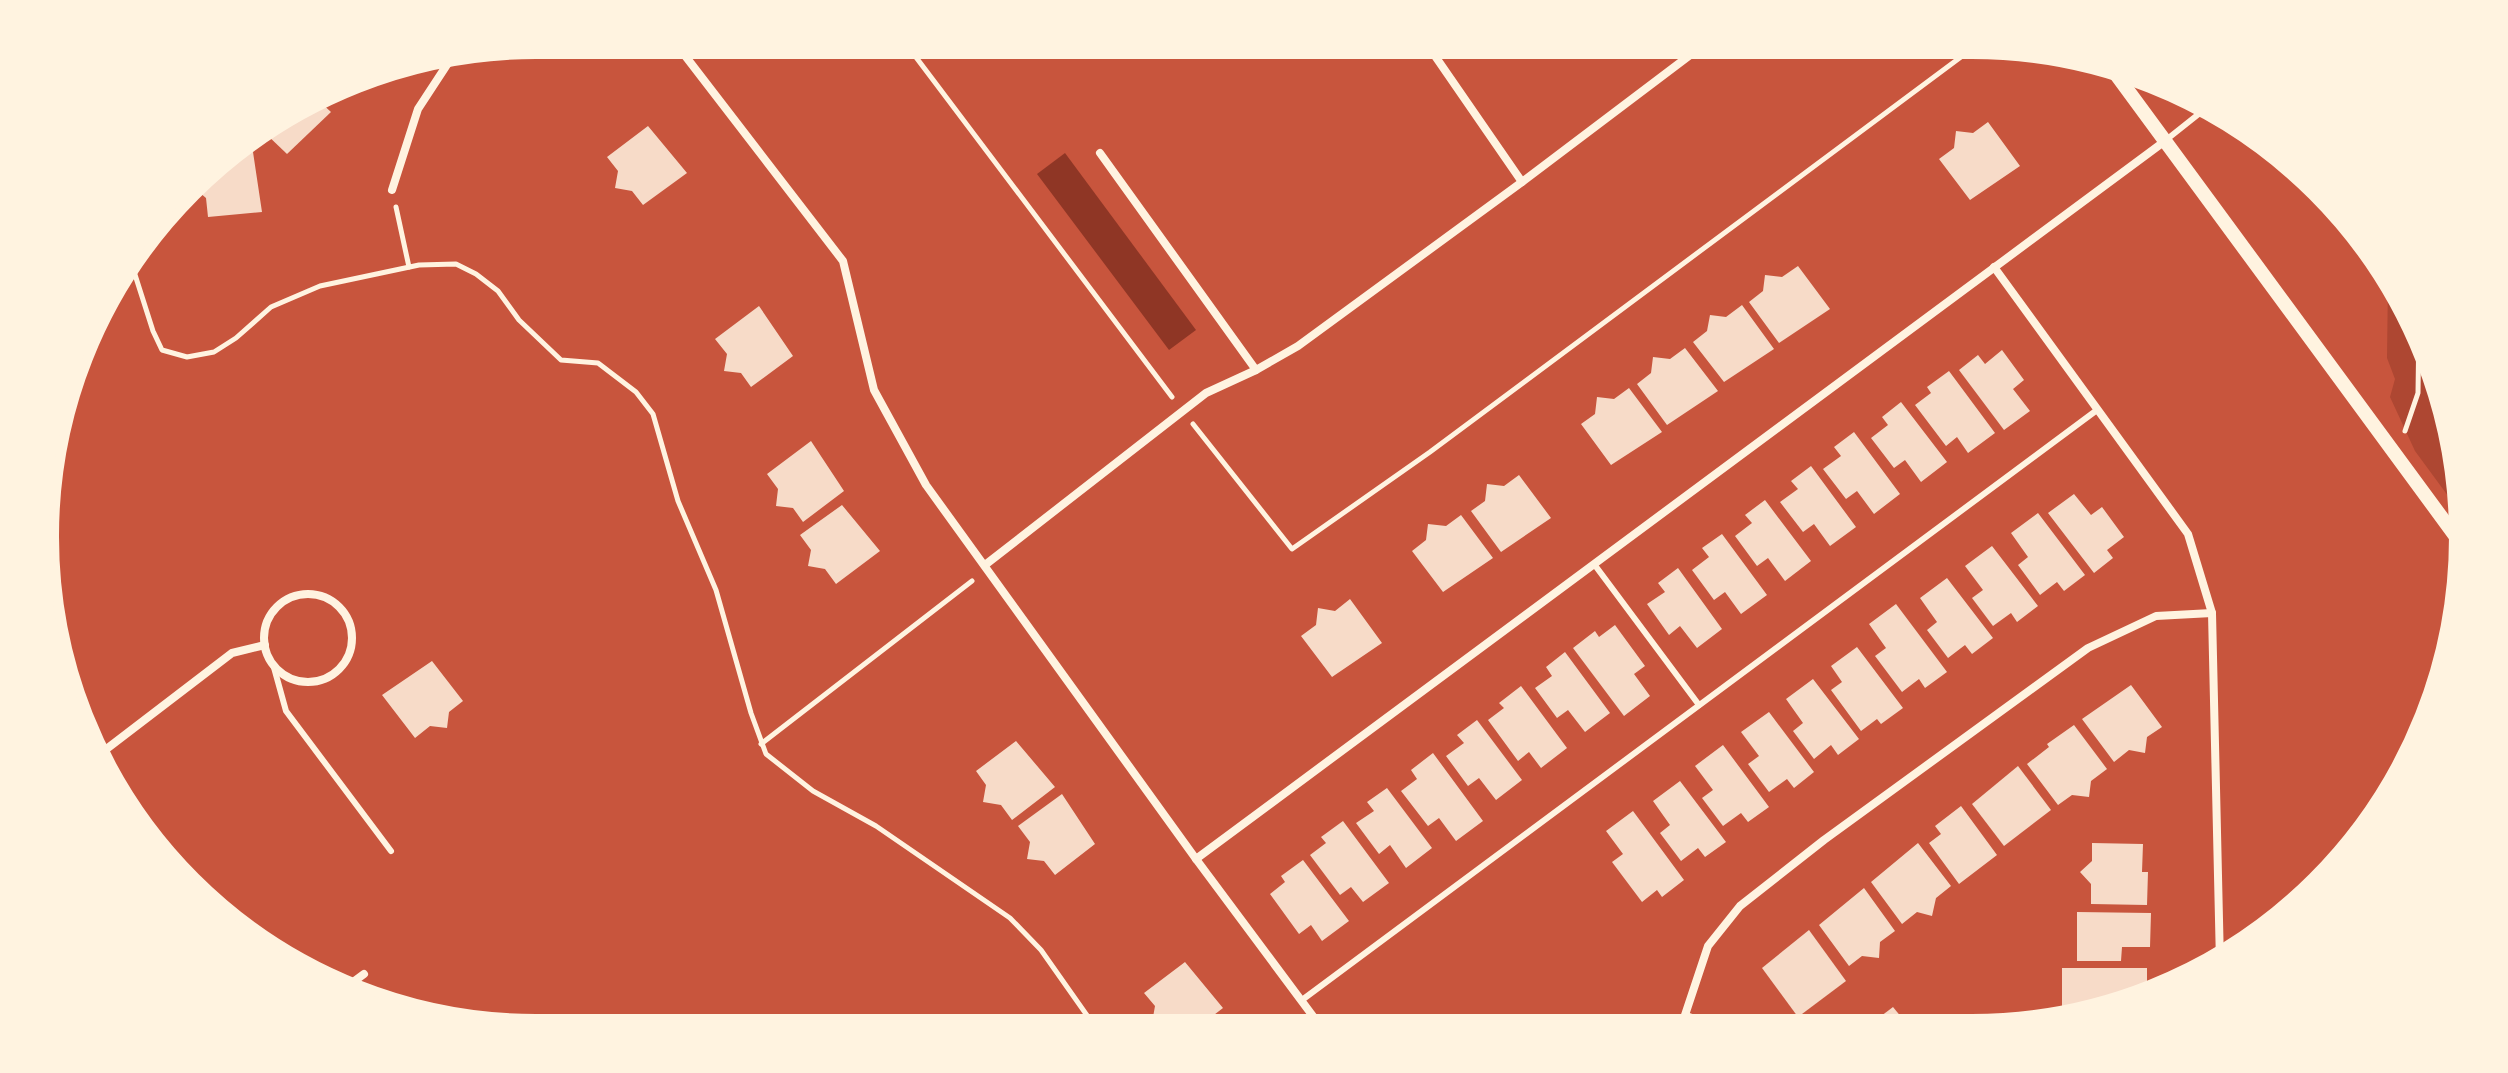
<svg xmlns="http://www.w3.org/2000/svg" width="2508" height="1073" font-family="Quicksand,sans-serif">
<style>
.green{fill:#ae4732}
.water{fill:#8f3625}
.building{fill:#f7dbc8}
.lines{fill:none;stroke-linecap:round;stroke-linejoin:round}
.path{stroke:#fff3e0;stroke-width:5}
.service{stroke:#fff3e0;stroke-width:6}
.minor{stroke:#fff3e0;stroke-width:8}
.tertiary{stroke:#fff3e0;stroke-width:14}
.rim{fill:none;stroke:#fff3e0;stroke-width:10}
</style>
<rect width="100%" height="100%" fill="#c8553d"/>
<polygon class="green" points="2388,280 2417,317 2467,504 2465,519 2415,451 2390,397 2395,379 2387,358"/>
<polygon class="water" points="1065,153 1196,330 1169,350 1037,174"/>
<g class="building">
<polygon points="318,100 331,112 287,154 264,132"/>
<polygon points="1988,122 2020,166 1970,200 1939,159 1954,148 1956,131 1973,133"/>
<polygon points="648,126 687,173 643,205 632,191 615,188 618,171 607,157"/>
<polygon points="253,152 262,212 208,217 206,198 193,187 204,175 204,170 209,163 224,155"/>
<polygon points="1798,266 1830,309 1779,343 1749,302 1763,291 1765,275 1782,277"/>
<polygon points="1742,305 1774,349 1724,382 1693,342 1707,331 1710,315 1726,317"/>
<polygon points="759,306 793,356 751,387 741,373 724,371 727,354 715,339"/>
<polygon points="1685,348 1718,391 1667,425 1637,384 1651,373 1653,357 1670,359"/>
<polygon points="2002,350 2024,380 2013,389 2030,411 2004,430 1959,370 1978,355 1985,364"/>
<polygon points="1949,371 1995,433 1968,453 1957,437 1946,446 1915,405 1931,393 1927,387"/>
<polygon points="1629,388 1662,432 1611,465 1581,424 1595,414 1597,397 1614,399"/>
<polygon points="1901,402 1947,462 1921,482 1905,460 1894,468 1871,438 1888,425 1882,417"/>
<polygon points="1854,432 1900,494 1874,514 1857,491 1846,499 1823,469 1841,456 1834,447"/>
<polygon points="811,441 844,491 803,522 793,508 776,506 778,489 767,474"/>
<polygon points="1811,466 1856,527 1830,546 1814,524 1803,532 1780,502 1798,489 1791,481"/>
<polygon points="1519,475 1551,518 1501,552 1471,511 1485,501 1487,484 1504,486"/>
<polygon points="2074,494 2091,515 2102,507 2124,537 2107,550 2113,558 2094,573 2048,513"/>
<polygon points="1765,500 1811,561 1785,581 1768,558 1757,566 1735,536 1752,523 1745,515"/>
<polygon points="842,505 880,551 836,584 825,569 808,566 811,550 800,535"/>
<polygon points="2038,513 2085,575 2064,591 2057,582 2040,595 2018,565 2028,557 2011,533"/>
<polygon points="1461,515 1493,558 1443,592 1412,551 1426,540 1428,524 1446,526"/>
<polygon points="1722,534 1767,595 1741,614 1725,592 1714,600 1692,570 1709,557 1702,548"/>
<polygon points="1992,546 2038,606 2017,622 2011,613 1993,626 1972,598 1983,590 1965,566"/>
<polygon points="1678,568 1722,629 1697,648 1680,626 1669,635 1647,604 1665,592 1658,583"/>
<polygon points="1947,578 1993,638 1972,654 1965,645 1948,658 1927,630 1937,622 1920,598"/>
<polygon points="1350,599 1382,643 1332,677 1301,636 1316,625 1318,608 1335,611"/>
<polygon points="1896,604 1947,672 1925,688 1919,679 1902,692 1875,656 1886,648 1869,624"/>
<polygon points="1615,625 1645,666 1634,674 1650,696 1624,716 1573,648 1595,631 1599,637"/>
<polygon points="1857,647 1903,708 1881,724 1877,719 1861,731 1831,690 1842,682 1831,666"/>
<polygon points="1565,652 1610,713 1585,732 1568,710 1557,718 1535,688 1552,676 1546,667"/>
<polygon points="432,661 463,701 449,712 447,728 430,726 415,738 382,695"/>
<polygon points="1813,679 1859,739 1838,755 1831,745 1814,759 1793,731 1803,723 1786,699"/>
<polygon points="2131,685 2162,727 2147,737 2145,753 2129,750 2114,762 2082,719"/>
<polygon points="1521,686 1567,748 1541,768 1529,752 1518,761 1488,720 1504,708 1499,703"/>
<polygon points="1769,712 1814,772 1794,788 1787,779 1769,792 1748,764 1759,756 1741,732"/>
<polygon points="1477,720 1522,780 1496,800 1479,778 1468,786 1446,756 1464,743 1457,735"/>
<polygon points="2074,725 2107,769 2091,781 2089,797 2072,795 2058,805 2027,764 2049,747 2047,744"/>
<polygon points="1016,741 1055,787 1012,820 1001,805 983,802 986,785 976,771"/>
<polygon points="1723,745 1769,807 1748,822 1741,813 1723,826 1702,798 1713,790 1695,766"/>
<polygon points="1433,753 1483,821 1456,841 1439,818 1428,826 1401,791 1417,779 1411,770"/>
<polygon points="2018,766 2051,810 2004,846 1972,804"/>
<polygon points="1680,781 1726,842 1705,857 1698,848 1681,861 1660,833 1670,825 1653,801"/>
<polygon points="1387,788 1432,848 1406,868 1390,845 1379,854 1356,823 1374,811 1367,802"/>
<polygon points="1062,794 1095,844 1055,875 1044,861 1027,859 1030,842 1018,826"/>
<polygon points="1961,806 1997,855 1959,884 1929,843 1941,834 1935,826"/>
<polygon points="1633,811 1684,880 1662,897 1657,890 1642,902 1612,862 1623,854 1606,831"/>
<polygon points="1343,821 1389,883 1363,902 1351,887 1340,895 1310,855 1326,843 1321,837"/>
<polygon points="1918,843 1951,886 1936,898 1932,916 1917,912 1902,924 1871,882"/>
<polygon points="2092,843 2143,844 2142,872 2148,872 2147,905 2091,904 2091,884 2080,872 2092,861"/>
<polygon points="1303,860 1349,921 1322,941 1311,925 1299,934 1270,894 1285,882 1281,876"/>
<polygon points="1864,888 1895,931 1880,942 1879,958 1862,956 1849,966 1819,925"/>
<polygon points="2077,912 2151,913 2150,947 2122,947 2121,961 2077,961"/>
<polygon points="1809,930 1846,981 1798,1017 1762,968"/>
<polygon points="1185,962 1223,1008 1193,1031 1173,1031 1169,1026 1152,1023 1155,1006 1144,993"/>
<polygon points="2062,968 2147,968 2147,995 2082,1015 2062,1015"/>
<polygon points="1893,1007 1911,1029 1864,1029"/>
</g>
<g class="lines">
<g class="path">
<polyline points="903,40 1172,397"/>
<polyline points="396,207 409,267"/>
<polyline points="130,259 153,331 162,350 187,357 214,352 236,338 271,307 320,286 419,265 456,264 476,274 498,291 519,320 561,360 598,363 636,392 653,414 678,501 716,590 751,713 766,754 813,791 876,826 1010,918 1041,950 1098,1031"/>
<polyline points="1193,424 1292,549 1430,452 1981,42"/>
<polyline points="2405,431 2418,393 2419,323"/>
<polyline points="761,744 972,581"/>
</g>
<g class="service">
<polyline points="2166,140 2205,109"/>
<polyline points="1594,564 1699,705"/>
<polyline points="273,664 286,711 391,851"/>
<polyline points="1302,1000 2097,410"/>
</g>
<g class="minor">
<polyline points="673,40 843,261 874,390 926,485 1196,859 1324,1031"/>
<polyline points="1424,40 1522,182"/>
<polyline points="1100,153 1256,370"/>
<polyline points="392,190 418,109 454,54"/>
<polyline points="1994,267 2188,534 2212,613 2220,963"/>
<polyline points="985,565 1206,393 1256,370 1298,346 1522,182 1710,40"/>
<circle cx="308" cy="638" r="44"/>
<polyline points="96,757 232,653 265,645"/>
<polyline points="1196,859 2165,141"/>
<polyline points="345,988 364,974"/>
<polyline points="1686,1016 1727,1030"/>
<polyline points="1680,1030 1708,946 1740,906 1824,840 2088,648 2156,616 2212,613"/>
</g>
<polyline class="tertiary" points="2107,62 2462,545"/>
</g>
<path d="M0 0H2508V1073H0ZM536 54H1972A482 482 0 0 1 2454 536V537A482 482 0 0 1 1972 1019H536A482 482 0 0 1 54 537V536A482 482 0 0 1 536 54Z" fill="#fff3e0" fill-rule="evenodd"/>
<path class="rim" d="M536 54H1972A482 482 0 0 1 2454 536V537A482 482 0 0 1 1972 1019H536A482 482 0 0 1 54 537V536A482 482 0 0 1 536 54Z"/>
</svg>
